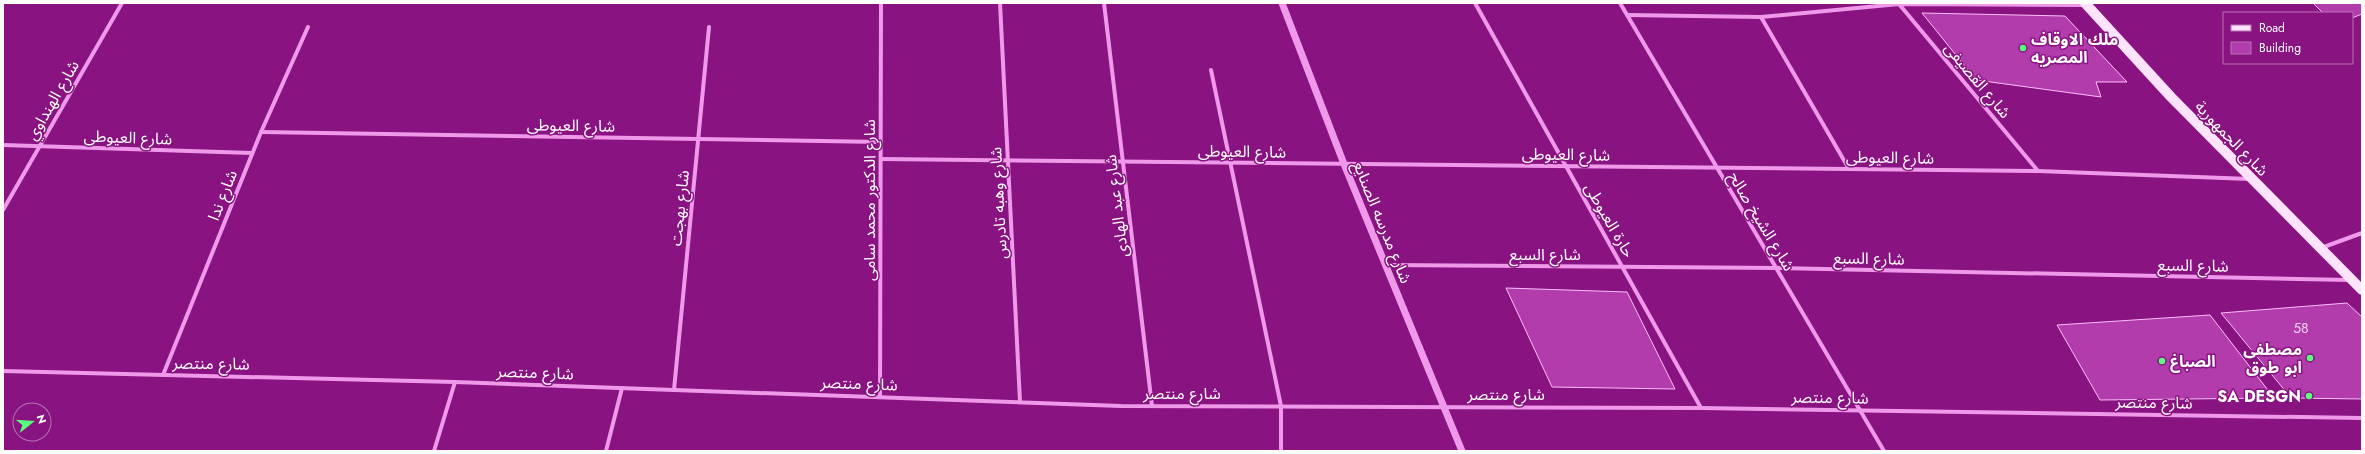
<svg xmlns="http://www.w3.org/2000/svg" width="2365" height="454" font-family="Jost,'Noto Sans Arabic',sans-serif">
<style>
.building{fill:#b23cab;stroke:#fcbff8}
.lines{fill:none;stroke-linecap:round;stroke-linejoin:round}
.minor{stroke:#f099eb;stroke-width:4}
.tertiary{stroke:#f099eb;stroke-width:7}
.primary{stroke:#ffe2fc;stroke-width:10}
.poi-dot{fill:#58ff7c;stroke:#891381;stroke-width:1.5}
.labels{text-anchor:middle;stroke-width:3;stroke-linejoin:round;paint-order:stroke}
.number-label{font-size:14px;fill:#ecceea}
.poi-label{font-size:16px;font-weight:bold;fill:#fff;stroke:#891381;text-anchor:start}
.street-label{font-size:16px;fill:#fff;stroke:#891381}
</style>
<rect width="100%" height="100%" fill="#891381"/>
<g class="building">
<polygon points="2313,3 2362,3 2362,14 2352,18 2352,13 2323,13"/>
<polygon points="1922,13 2065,16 2127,82 2096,82 2101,97 1976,80"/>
<polygon points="1506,288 1627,292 1675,389 1552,387"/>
<polygon points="2347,303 2362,317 2362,399 2291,398 2221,313"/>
<polygon points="2210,315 2274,398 2100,400 2057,325"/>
</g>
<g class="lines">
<g class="minor">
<polyline points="1000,3 1020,402"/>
<polyline points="1104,3 1152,406"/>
<polyline points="1475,3 1701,408"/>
<polyline points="1620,3 1884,451"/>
<polyline points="1899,4 2038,171"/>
<polyline points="1627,15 1761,17 1899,4 2084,5"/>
<polyline points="1761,17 1849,169"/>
<polyline points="1211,70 1281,406 1281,451"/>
<polyline points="261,132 881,142"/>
<polyline points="3,145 252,153"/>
<polyline points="881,159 2038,171 2250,179"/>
<polyline points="3,210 122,3"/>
<polyline points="2321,248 2362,233"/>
<polyline points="1386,265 1777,268 2349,280"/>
<polyline points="3,371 455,382 1121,406 1701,408 2362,418"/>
<polyline points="163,375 261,132 308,27"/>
<polyline points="674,390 709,27"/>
<polyline points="880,397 881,3"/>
<polyline points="434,451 455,382"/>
<polyline points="606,451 622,388"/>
</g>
<polyline class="tertiary" points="1282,3 1344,164 1462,451"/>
<polyline class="primary" points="2085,3 2171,97 2362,290"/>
</g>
<g class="poi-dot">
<circle cx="2023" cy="48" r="4"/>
<circle cx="2310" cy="358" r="4"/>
<circle cx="2162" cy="361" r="4"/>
<circle cx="2309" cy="396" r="4"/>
</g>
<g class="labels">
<g class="number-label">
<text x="2301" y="333">58</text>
</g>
<g class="poi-label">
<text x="2031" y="45">ملك الاوقاف<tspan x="2031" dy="18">المصريه</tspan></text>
<text x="2302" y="355" text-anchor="end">مصطفى<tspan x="2302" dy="18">ابو طوق</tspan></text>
<text x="2170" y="367">الصباغ</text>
<text x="2301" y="402" text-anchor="end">SA DESGN</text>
</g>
<g class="street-label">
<text transform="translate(1978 80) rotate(50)" y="6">شارع القصيفى</text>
<text transform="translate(52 100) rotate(-60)" y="6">شارع الهنداوي</text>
<text transform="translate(571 125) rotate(1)" y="6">شارع العيوطى</text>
<text transform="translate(128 137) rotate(2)" y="6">شارع العيوطى</text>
<text transform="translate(2232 138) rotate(46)" y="6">شارع الجمهورية</text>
<text transform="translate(1242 151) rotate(1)" y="6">شارع العيوطى</text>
<text transform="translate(1566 154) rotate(1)" y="6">شارع العيوطى</text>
<text transform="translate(1890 157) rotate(1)" y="6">شارع العيوطى</text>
<text transform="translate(222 195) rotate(-68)" y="6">شارع ندا</text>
<text transform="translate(869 200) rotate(-90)" y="6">شارع الدكتور محمد سامى</text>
<text transform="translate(998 203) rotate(-93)" y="6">شارع وهبه تادرس</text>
<text transform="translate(1116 206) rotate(-97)" y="6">شارع عبد الهادى</text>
<text transform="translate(679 208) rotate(-84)" y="6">شارع بهجت</text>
<text transform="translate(1610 220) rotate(60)" y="6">حارة العيوطى</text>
<text transform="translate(1762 221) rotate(59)" y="6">شارع الشيخ صالح</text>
<text transform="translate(1383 222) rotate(68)" y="6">شارع مدرسه الصنايع</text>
<text x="1545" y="260">شارع السبع</text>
<text transform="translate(1869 258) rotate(1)" y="6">شارع السبع</text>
<text transform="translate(2193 265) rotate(1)" y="6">شارع السبع</text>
<text transform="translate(211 363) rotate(1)" y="6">شارع منتصر</text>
<text transform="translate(535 372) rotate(2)" y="6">شارع منتصر</text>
<text transform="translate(859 383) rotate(2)" y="6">شارع منتصر</text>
<text x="1182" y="399">شارع منتصر</text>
<text x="1506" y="400">شارع منتصر</text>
<text transform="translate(1830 397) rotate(1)" y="6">شارع منتصر</text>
<text transform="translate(2154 402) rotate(1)" y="6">شارع منتصر</text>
</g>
</g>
<rect width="2365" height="454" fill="none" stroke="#ffffff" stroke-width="8"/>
<rect x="2223" y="12" width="130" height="52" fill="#891381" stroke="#b871b3"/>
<rect x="2231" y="25" width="20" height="6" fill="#ffe2fc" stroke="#b871b3"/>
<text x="2259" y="32" font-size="12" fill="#ffffff">Road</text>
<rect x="2231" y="42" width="20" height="12" fill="#b23cab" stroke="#b871b3"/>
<text x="2259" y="52" font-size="12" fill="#ffffff">Building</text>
<g transform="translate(32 422) rotate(73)"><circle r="19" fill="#891381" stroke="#b871b3"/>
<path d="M0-3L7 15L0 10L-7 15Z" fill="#58ff7c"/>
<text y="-6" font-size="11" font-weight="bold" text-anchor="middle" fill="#ffffff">N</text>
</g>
</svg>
